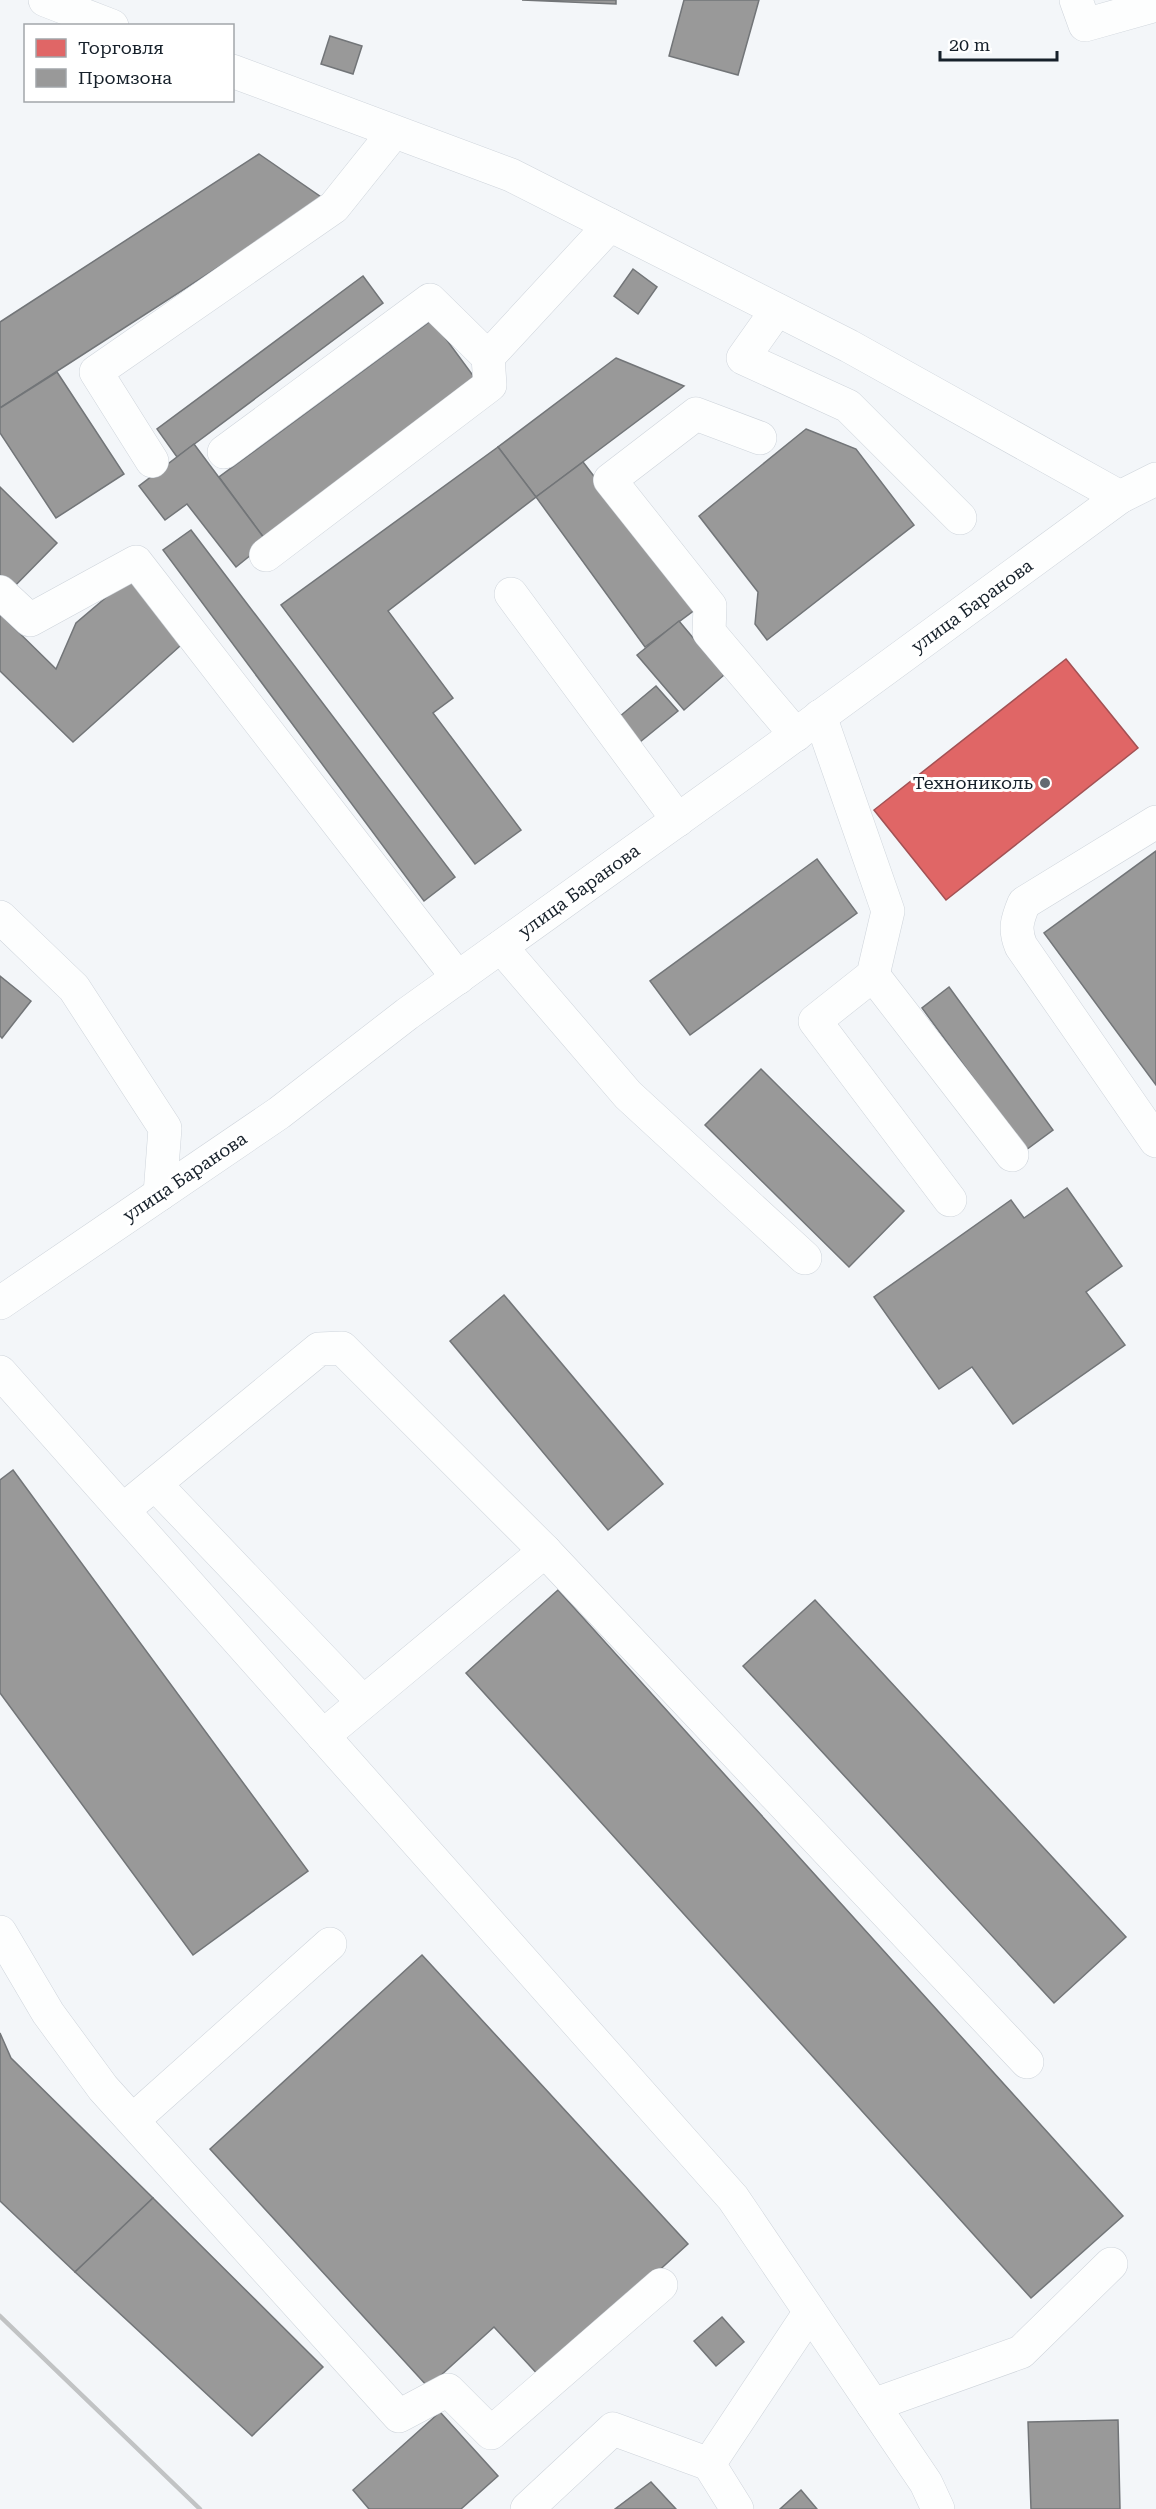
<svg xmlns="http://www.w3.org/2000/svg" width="1156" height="2509" font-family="'Roboto Serif',serif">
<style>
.shops{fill:#e06666;stroke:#a35154;stroke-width:1.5}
.industry{fill:#999;stroke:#727578;stroke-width:1.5}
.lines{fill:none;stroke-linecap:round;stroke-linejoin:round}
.minor-casing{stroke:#ced4db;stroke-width:34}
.minor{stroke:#fdfefe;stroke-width:33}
.rail{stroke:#c1c3c4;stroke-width:4.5}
.poi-dot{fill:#636b72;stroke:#fff;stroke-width:2}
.labels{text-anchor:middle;stroke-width:6;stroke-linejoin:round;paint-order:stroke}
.street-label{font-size:18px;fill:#16202a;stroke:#fff}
.poi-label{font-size:18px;fill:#16202a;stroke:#fff;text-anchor:end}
</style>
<rect width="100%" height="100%" fill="#f3f6f9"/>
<polygon class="shops" points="1066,659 1138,748 946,900 874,810"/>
<g class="industry">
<polygon points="522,0 616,0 616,4"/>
<polygon points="684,0 759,0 738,75 669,56"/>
<polygon points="330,36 362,46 353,74 321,64"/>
<polygon points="259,154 324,199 0,408 0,322"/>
<polygon points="633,269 657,287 638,314 614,296"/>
<polygon points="363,276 383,303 177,457 157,429"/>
<polygon points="432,320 480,385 267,542 219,477"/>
<polygon points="616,358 684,386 536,497 498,447"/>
<polygon points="57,372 124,474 56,518 0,433 0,408"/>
<polygon points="806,429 856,449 914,525 767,640 755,624 758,592 699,516"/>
<polygon points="194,444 267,542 236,567 187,504 165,520 139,486"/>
<polygon points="498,447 536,497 388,611 453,698 433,713 521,830 475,864 281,605"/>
<polygon points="583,462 696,609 645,647 536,497"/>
<polygon points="0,487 57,543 7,594 0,587"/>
<polygon points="191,530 455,877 424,901 163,550"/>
<polygon points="136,572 189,638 73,742 0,671 0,614 56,669 76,623"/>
<polygon points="679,621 724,675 684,710 637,655"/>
<polygon points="656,686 678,711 640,742 619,717"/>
<polygon points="1156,851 1156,1085 1044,933"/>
<polygon points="817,859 857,913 690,1035 650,981"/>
<polygon points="0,976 31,1001 2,1038 0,1036"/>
<polygon points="949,987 1053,1130 1026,1150 922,1008"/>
<polygon points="761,1069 904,1211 849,1267 705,1125"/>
<polygon points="1067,1188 1122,1266 1086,1292 1125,1345 1013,1424 972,1367 939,1389 874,1297 1011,1200 1024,1218"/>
<polygon points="504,1295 663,1484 608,1530 450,1341"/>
<polygon points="13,1470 308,1871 193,1955 0,1693 0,1480"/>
<polygon points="558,1590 1123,2216 1031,2298 466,1673"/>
<polygon points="815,1600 1126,1937 1054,2003 743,1666"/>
<polygon points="422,1955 688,2244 541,2378 494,2327 428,2387 210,2149"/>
<polygon points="0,2033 11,2058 153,2198 75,2272 0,2201"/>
<polygon points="153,2198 323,2367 252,2436 75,2272"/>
<polygon points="722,2317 744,2342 716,2366 694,2341"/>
<polygon points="440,2412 498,2476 461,2509 369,2509 353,2490"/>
<polygon points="1118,2420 1120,2509 1031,2509 1028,2422"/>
<polygon points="651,2482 676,2509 615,2509"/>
<polygon points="801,2490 817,2509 780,2509"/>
</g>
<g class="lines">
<g class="minor-casing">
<g id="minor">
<polyline points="45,0 112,26"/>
<polyline points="1076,0 1085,25 1156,5"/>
<polyline points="232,71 511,175 849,346 1120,497"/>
<polyline points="777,310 743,358 848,406 960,518"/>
<polyline points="760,438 696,414 610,480 710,606 709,632 796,735"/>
<polyline points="224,452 430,300 488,357 610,225"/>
<polyline points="152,461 96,372 334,207 394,132"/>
<polyline points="266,555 490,385 488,357"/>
<polyline points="0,592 30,620 136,562 458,978"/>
<polyline points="511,594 678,820"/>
<polyline points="820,716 888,911 873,975 815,1021 950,1200"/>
<path d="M 1156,822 L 1024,903 C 1017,920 1014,929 1021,946 L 1156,1141"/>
<polyline points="0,917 74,988 165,1128 160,1194"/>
<polyline points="501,947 628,1095 805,1258"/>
<polyline points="873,975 1012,1155"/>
<polyline points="0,1303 279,1113 407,1014 750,768 1120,497 1156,479"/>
<polyline points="0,1372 733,2198 926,2483 938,2509"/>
<polyline points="155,1484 363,1702"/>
<polyline points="123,1510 319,1349 342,1348 545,1551"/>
<polyline points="323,1736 545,1551 1027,2062"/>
<polyline points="0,1932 48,2013 103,2088 399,2416 448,2390 491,2433 661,2285"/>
<polyline points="133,2120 330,1944"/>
<polyline points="873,2405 1021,2352 1111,2264"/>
<polyline points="527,2509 613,2429 709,2464"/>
<polyline points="737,2509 709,2464 810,2312"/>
</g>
</g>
<use href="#minor" class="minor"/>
<polyline class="rail" points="0,2316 200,2509"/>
</g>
<circle class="poi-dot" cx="1045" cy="783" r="6"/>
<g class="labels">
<g class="street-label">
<text transform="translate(972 606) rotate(-36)" y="6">улица Баранова</text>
<text transform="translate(579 891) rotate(-36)" y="6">улица Баранова</text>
<text transform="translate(185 1177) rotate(-34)" y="6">улица Баранова</text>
</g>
<g class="poi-label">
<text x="1033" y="789">Технониколь</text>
</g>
</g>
<rect x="24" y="24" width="210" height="78" fill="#ffffff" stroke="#a2a6aa" stroke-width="1.5"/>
<rect x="36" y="39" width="30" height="18" fill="#e06666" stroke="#a2a6aa" stroke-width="1.5"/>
<text x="78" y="54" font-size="18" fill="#16202a">Торговля</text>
<rect x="36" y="69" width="30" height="18" fill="#999999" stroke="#a2a6aa" stroke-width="1.5"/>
<text x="78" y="84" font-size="18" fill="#16202a">Промзона</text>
<path d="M940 51v9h117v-9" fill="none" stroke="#16202a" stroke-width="3"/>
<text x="949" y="51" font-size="18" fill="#16202a" stroke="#ffffff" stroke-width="4.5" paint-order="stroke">20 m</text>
</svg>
